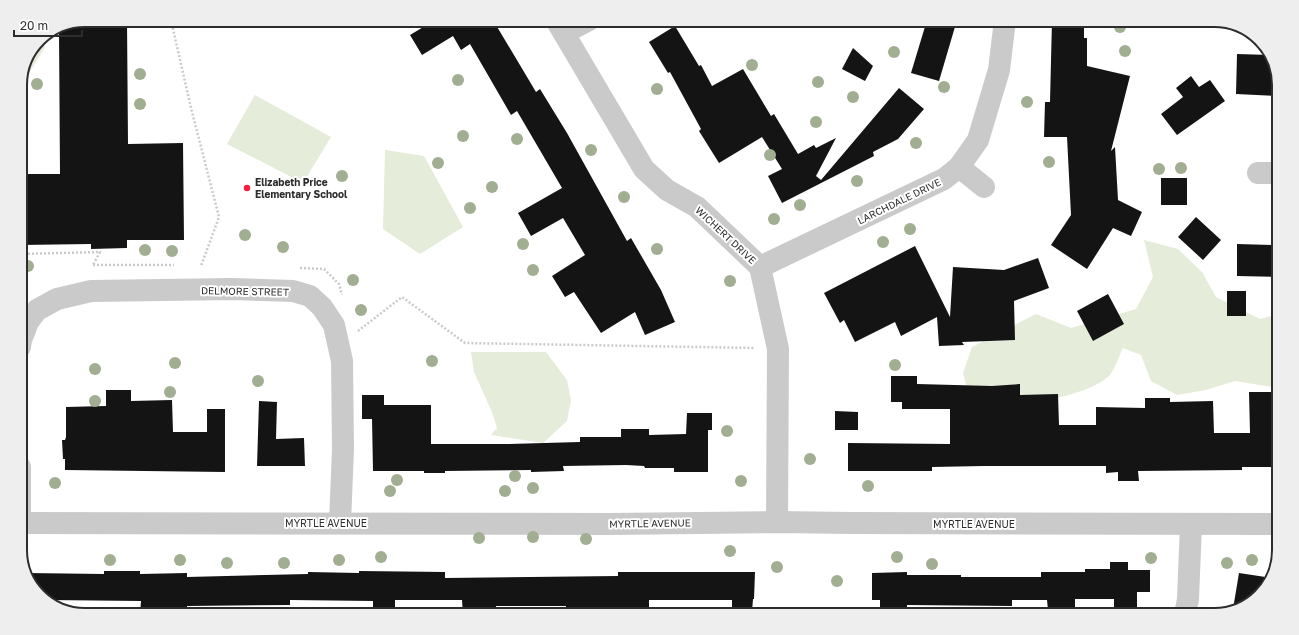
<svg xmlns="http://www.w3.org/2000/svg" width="1299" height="635" font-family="'Golos Text',sans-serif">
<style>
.green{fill:#e5ecd9}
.building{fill:#141414}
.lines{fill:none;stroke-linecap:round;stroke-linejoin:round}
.path{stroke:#cacaca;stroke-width:2.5;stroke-dasharray:2 2;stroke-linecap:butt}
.minor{stroke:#cacaca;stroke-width:22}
.tree{fill:#a1ae91}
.poi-dot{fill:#f51e40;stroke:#fff;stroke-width:1.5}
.labels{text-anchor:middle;stroke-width:4;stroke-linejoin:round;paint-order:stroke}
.poi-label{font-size:10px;font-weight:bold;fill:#2d2d2d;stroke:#fff;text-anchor:start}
.street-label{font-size:10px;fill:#2d2d2d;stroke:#fff}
.rim{fill:none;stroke:#2d2d2d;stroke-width:2}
</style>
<rect width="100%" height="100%" fill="#fff"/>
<g class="green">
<polygon points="38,42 45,47 20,88 20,81"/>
<polygon points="255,95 331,137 303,183 227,144"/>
<polygon points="385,150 424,156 463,227 420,254 383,229"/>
<path d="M 1144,240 L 1178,249 L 1202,272 L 1216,297 L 1260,319 L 1279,314 L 1279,388 L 1235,381 L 1206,390 L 1177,395 L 1151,381 L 1141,355 L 1123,348 C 1119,356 1115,369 1109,376 C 1085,399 1007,407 973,411 L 963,373 L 972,347 L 1036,314 L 1071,328 L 1136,309 L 1153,277 Z"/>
<polygon points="471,352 546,352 567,380 571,400 567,421 543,443 491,435 497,428 492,412 474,372"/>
</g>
<g class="building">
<polygon points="85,20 127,20 128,144 183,143 184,240 127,240 127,248 91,249 91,244 20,245 20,174 60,174 59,31"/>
<polygon points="435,20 493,20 536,92 540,89 567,133 627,241 631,238 661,290 675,322 645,335 635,312 601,333 574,292 565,297 552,276 585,255 563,218 531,236 518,213 562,188 517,111 511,115 470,44 461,50 453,36 422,55 410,35"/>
<polygon points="927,20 957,20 939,81 911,73"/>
<polygon points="1052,20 1084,20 1084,38 1087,38 1087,66 1130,76 1111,151 1115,147 1118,200 1142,212 1131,236 1113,228 1087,269 1051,245 1071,215 1067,137 1044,137 1045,102 1050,102"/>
<polygon points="675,26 699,66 701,65 712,86 743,69 771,116 774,114 798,154 814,145 816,148 836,138 816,176 821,180 899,88 924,109 898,139 873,152 874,156 782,203 768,176 782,169 762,137 719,163 699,131 701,129 670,72 668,73 649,42"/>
<polygon points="853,48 873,66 865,81 842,69"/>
<polygon points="1237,54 1270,55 1279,81 1279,96 1236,94"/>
<polygon points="1191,76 1199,87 1210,80 1225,101 1177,135 1161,114 1183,97 1176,88"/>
<rect x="1161" y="178" width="26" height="27"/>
<polygon points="1196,217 1221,240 1203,260 1178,237"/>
<polygon points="1237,244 1273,245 1272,247 1279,247 1279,277 1237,276"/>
<polygon points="915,246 950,317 953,267 1004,270 1038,258 1049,288 1014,301 1015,340 962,342 964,345 939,346 937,317 901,336 895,322 855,342 844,320 840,323 824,293"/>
<rect x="1227" y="291" width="19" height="25"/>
<polygon points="1108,294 1124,324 1093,341 1077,311"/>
<polygon points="891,376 917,376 917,384 992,386 1020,384 1020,395 1058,394 1059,425 1096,425 1096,407 1145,408 1145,398 1170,398 1170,402 1213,401 1214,433 1250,433 1249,392 1275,392 1276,427 1279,427 1279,467 1242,467 1242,470 1138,471 1139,481 1118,481 1118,472 1106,473 1106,466 984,466 932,467 932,471 848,471 848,443 950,444 950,409 902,409 902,402 891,402"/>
<polygon points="106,390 131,390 131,401 172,400 173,432 207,432 207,409 225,409 225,472 65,470 65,459 63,459 62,440 65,440 66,437 66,407 106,406"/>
<polygon points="362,395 384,395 384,405 431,405 431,444 509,444 580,442 580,437 621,437 621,429 649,429 649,435 686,434 687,413 712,413 712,430 708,430 708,472 674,472 674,468 645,468 644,466 626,465 563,466 564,471 531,472 531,470 445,471 445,473 424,473 424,471 373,471 372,419 362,419"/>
<polygon points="259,401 277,402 276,439 304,438 305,466 257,466"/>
<polygon points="835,411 858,412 858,430 835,430"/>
<polygon points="1110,562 1128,562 1128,570 1150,570 1150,592 1137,592 1137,613 1114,613 1114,599 1075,599 1075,610 1048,610 1047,600 1012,600 1012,606 907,605 907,615 880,615 880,600 872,600 872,573 907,572 907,575 961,575 961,577 1041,577 1041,572 1085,572 1085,569 1110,569"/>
<polygon points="104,571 140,571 140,574 187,573 187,577 308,574 308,572 359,573 359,571 445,572 445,578 618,576 618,572 755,572 754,599 753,599 752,612 732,612 732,600 649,600 649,607 566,608 566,606 496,606 496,615 463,615 462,600 395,600 395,615 373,615 373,601 290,600 290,605 187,606 187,609 165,609 165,615 140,615 141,601 47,600 31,586 26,573 104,574"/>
<polygon points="1239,573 1272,578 1250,604 1233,609"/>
</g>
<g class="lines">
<g class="path">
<polyline points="171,20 191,108 219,217 201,266"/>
<polyline points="20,254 100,252 93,265"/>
<polyline points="93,265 174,265"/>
<polyline points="300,268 324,269 339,284 342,295"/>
<polyline points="358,331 402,297 465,343 755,348"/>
</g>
<g class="minor">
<polyline points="556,20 644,169 667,190 697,207 760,267 778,349 777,522"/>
<polyline points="564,33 589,20"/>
<polyline points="959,167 984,187"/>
<polyline points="1258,173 1279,173"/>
<polyline points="760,267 944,179 959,167 978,140 999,70 1005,20"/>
<polyline points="20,347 21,340 28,322 37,310 57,299 91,291 233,289 293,291 310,296 322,307 334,325 342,361 343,449 340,523"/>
<polyline points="20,467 20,523"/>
<polyline points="20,523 610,524 777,522 852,523 1279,524"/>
<polyline points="1185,615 1188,599 1191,524"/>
</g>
</g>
<g class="tree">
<circle cx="1120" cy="27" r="6"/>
<circle cx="1125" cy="51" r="6"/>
<circle cx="894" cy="52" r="6"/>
<circle cx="752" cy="65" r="6"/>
<circle cx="140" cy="74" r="6"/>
<circle cx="458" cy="80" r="6"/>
<circle cx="818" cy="82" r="6"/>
<circle cx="37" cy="84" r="6"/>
<circle cx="944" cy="87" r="6"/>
<circle cx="657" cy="89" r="6"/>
<circle cx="853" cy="97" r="6"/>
<circle cx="1027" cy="102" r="6"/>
<circle cx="140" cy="104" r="6"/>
<circle cx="816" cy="122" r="6"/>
<circle cx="463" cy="136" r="6"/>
<circle cx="517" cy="139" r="6"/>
<circle cx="916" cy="143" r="6"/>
<circle cx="591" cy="150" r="6"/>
<circle cx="770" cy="155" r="6"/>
<circle cx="1049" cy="162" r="6"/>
<circle cx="438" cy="163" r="6"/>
<circle cx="1181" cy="168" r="6"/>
<circle cx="1159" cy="169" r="6"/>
<circle cx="342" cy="176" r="6"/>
<circle cx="857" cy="181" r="6"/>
<circle cx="492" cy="187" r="6"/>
<circle cx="624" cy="197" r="6"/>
<circle cx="800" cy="205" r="6"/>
<circle cx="470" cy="208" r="6"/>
<circle cx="774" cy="219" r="6"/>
<circle cx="910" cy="229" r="6"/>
<circle cx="245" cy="235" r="6"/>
<circle cx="883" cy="242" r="6"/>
<circle cx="523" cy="244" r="6"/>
<circle cx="283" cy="247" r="6"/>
<circle cx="657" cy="249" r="6"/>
<circle cx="145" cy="250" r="6"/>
<circle cx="172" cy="251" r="6"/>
<circle cx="28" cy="266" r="6"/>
<circle cx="533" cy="270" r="6"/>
<circle cx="353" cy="280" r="6"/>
<circle cx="730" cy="281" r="6"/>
<circle cx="361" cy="310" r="6"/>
<circle cx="432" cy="361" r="6"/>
<circle cx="175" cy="363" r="6"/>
<circle cx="895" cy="365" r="6"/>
<circle cx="95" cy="369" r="6"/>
<circle cx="258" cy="381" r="6"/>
<circle cx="170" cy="392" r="6"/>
<circle cx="95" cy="401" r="6"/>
<circle cx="727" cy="431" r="6"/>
<circle cx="810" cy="459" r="6"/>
<circle cx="515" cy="476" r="6"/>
<circle cx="397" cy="480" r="6"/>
<circle cx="741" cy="481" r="6"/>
<circle cx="55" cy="483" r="6"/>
<circle cx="868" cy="486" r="6"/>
<circle cx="533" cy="488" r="6"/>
<circle cx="390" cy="491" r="6"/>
<circle cx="505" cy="491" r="6"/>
<circle cx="533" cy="537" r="6"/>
<circle cx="479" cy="538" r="6"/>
<circle cx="586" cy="539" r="6"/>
<circle cx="730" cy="551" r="6"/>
<circle cx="381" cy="557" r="6"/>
<circle cx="897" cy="557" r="6"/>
<circle cx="1151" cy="558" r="6"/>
<circle cx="110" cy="560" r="6"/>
<circle cx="180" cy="560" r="6"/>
<circle cx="339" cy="560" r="6"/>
<circle cx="1252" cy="560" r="6"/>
<circle cx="227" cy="563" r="6"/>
<circle cx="284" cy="563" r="6"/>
<circle cx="1227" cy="563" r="6"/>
<circle cx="932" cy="564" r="6"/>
<circle cx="777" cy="567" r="6"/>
<circle cx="837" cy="581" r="6"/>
</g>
<circle class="poi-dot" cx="247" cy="188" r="4"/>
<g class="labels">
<g class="poi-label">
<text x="255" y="186">Elizabeth Price<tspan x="255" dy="12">Elementary School</tspan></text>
</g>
<g class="street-label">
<text transform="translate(899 201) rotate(-26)" y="4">LARCHDALE DRIVE</text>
<text transform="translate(726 235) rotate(43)" y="4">WICHERT DRIVE</text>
<text transform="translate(245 291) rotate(1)" y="4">DELMORE STREET</text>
<text x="326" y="527">MYRTLE AVENUE</text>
<text transform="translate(650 523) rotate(-1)" y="4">MYRTLE AVENUE</text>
<text x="974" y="528">MYRTLE AVENUE</text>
</g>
</g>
<path d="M0 0H1299V635H0ZM85 27H1214A58 58 0 0 1 1272 85V550A58 58 0 0 1 1214 608H85A58 58 0 0 1 27 550V85A58 58 0 0 1 85 27Z" fill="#eee" fill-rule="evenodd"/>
<path class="rim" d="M85 27H1214A58 58 0 0 1 1272 85V550A58 58 0 0 1 1214 608H85A58 58 0 0 1 27 550V85A58 58 0 0 1 85 27Z"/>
<path d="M14 30v6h68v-6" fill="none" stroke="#2d2d2d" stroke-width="2"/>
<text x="20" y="30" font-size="12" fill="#2d2d2d" stroke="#ffffff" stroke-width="3" paint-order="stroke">20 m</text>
</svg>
